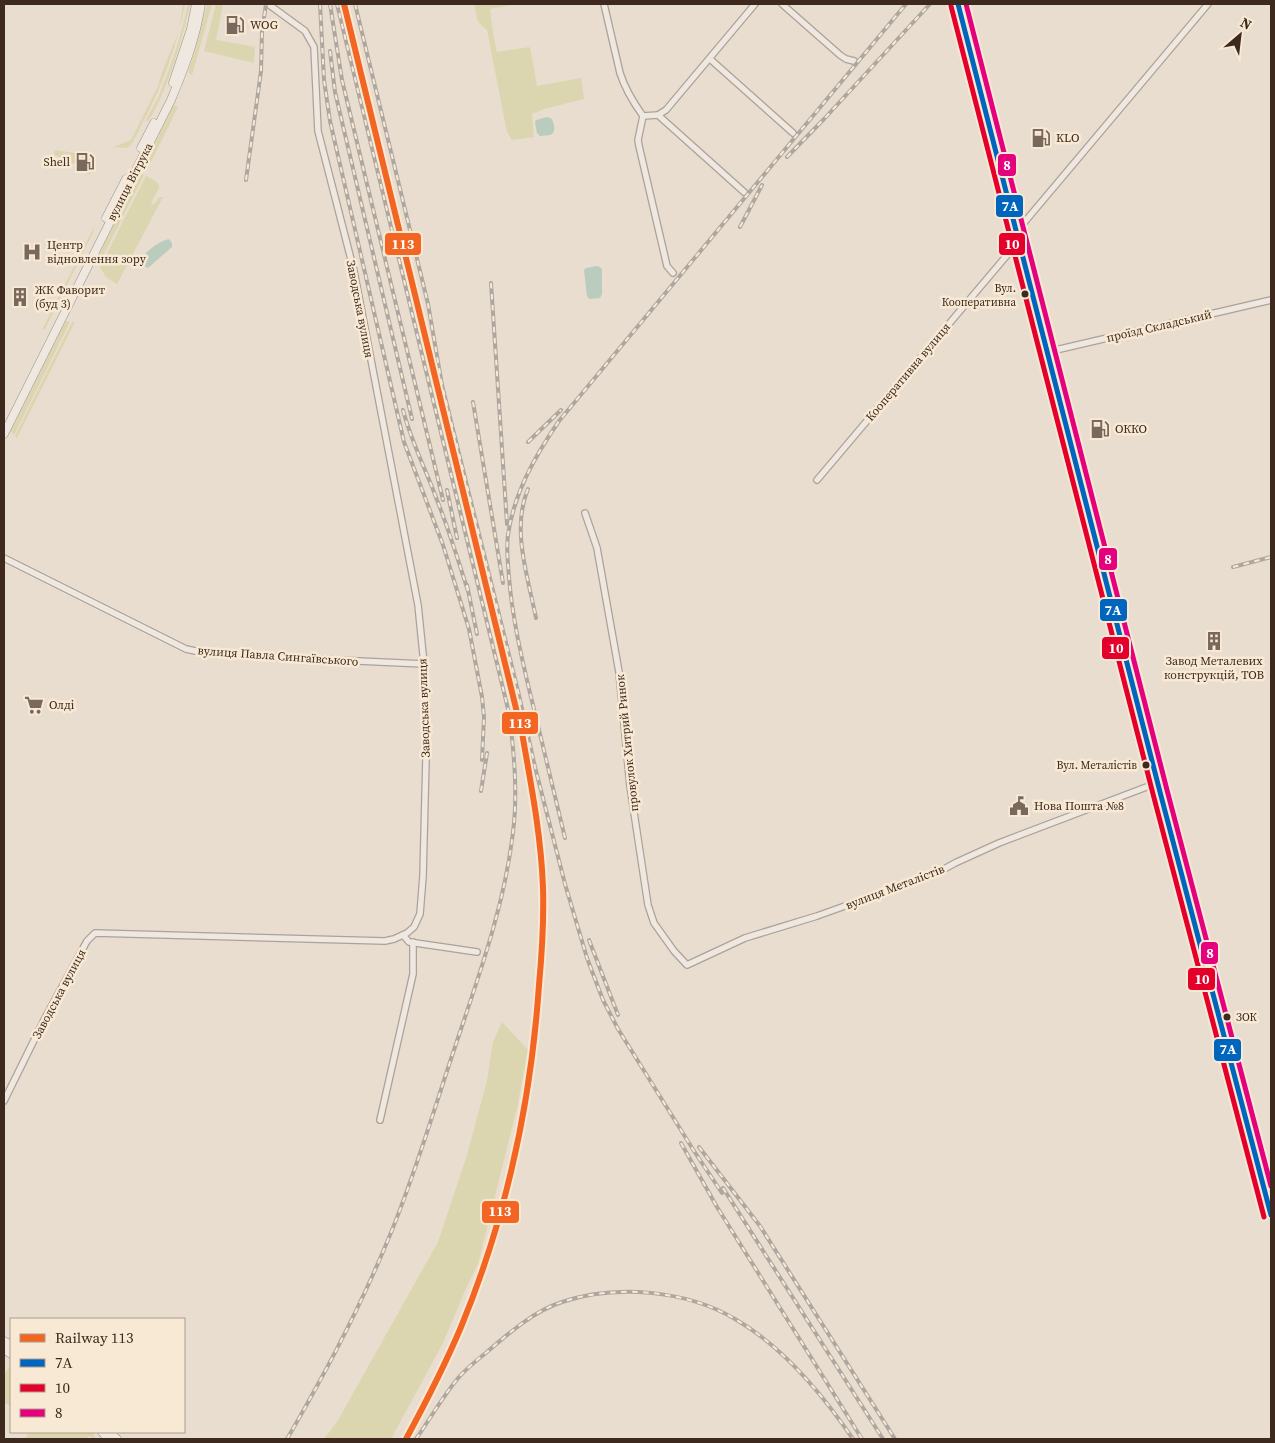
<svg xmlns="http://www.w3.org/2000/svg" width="1275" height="1443" font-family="'Source Serif 4',serif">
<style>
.green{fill:#dbd6af}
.water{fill:#baccbe}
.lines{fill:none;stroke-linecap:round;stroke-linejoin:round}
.minor-casing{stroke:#ada297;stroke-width:8}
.secondary-casing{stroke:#9d9186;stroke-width:9}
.minor{stroke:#efe8e0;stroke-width:5.5}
.secondary{stroke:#efe8e0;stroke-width:8}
.rail-casing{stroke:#aea7a0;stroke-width:4}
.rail{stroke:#f8e9d4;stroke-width:2;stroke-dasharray:5.5;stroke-linecap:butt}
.bus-1-casing{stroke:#f8e9d4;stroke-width:9}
.bus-2-casing{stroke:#f8e9d4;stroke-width:9}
.bus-3-casing{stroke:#f8e9d4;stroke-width:9}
.bus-1{stroke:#0065bd;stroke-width:5}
.bus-2{stroke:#e4002b;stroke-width:5}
.bus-3{stroke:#e5007d;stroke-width:5}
.rail-1-casing{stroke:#f8e9d4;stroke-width:10}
.rail-1{stroke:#f26522;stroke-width:6}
.bus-dot{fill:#3d291d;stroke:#f8e9d4;stroke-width:2}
.labels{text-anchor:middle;stroke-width:5;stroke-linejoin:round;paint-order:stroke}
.bus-label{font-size:11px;fill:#3d291d;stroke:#f8e9d4;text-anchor:end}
.poi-label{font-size:12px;fill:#3d291d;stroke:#f8e9d4;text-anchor:start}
.street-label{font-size:12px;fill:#3d291d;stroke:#f8e9d4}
.line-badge{stroke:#f8e9d4;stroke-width:2}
.badge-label{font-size:14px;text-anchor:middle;font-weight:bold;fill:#fff}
</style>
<rect width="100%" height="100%" fill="#e8ddce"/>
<g class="green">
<path d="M 183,4 L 185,4 C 177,44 164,82 145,118 C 140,127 136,138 130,146 L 126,148 L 114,147 L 131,140 L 158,86 L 162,72 L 179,31 Z"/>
<path d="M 188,4 L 190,4 C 184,32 176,60 165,87 C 160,99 155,112 147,122 L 146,120 C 152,109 159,98 163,85 C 174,59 182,32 188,4 Z"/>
<polygon points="207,4 212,4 192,75 189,73 189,69 198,41"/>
<polygon points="216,4 223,4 216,40 255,47 254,63 204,51"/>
<polygon points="474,4 517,4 490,9 493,33 497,52 530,47 537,86 581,78 584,99 544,109 532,114 534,137 512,140 507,132 487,30 478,22"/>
<polygon points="174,105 178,107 148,168 146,165 146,162"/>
<polygon points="55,150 88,155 91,160 90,174 88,175 83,165 67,162 54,154"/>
<polygon points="141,174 144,175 99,264 98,257 138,177"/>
<polygon points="146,176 154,180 159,185 159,188 151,203 154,205 159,197 163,197 117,284 106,277 100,267"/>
<polygon points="93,229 94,229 92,235 45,329 42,330"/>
<polygon points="66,321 70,322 14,435 11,431"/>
<polygon points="72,322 75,322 17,438 15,436"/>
<polygon points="502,1022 528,1050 517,1108 478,1264 467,1286 443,1343 391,1439 324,1439 337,1422 438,1242 467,1155 487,1081 493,1042"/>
<path d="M 11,1367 L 11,1407 L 4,1402 C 4,1391 0,1372 11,1367 Z"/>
<polygon points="30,1432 92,1432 95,1437 94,1439 89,1436 85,1439 25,1439"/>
</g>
<g class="water">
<path d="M 547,117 L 552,119 C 554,125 557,132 550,135 L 540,136 L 537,133 L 535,122 L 536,120 Z"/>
<path d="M 169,239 L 172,243 L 172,247 L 148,268 L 141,265 L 140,262 C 145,251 158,242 169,239 Z"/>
<polygon points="598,266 602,269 602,294 600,298 589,299 587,296 584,270 586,268"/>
</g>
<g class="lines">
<g class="minor-casing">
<g id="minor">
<path d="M 604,4 L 620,73 C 625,89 633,102 643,116 L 638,140 L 639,146 L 667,266 L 673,273"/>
<polyline points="782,4 840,55 846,59 854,61"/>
<polyline points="710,59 793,133"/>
<polyline points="658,115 744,192"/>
<polyline points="643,116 658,115 666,110 755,4"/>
<polyline points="1017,231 1208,4"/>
<polyline points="1047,352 1271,300"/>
<polyline points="817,480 1019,241"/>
<polyline points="585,513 597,548 619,672 630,786 648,905 654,923 674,951 687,965 745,938 817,916 937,873 955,863 999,843 1157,783"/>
<polyline points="4,558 186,649 200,652 292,658 424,664"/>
<polyline points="403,935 409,942 477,952"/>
<polyline points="4,1101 44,1020 87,941 95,933 385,941 394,939 407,933 414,927 420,914 423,876 427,720 424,664 418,605 354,271 318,131 314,47 305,31 268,4"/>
<polyline points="380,1120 413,974 413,942"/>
</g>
</g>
<g class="secondary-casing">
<g id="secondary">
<polyline points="958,4 1004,185 1017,231 1160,792 1271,1215"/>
<polyline points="173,83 191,29 196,4"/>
<polyline points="141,148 154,123"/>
<polyline points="106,218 126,179"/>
<path d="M 4,434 L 171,100 C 184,69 196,38 201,4"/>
<polyline points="4,1341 11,1345"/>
<polyline points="4,1349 11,1354"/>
<polyline points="102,1432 108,1439"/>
<polyline points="109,1432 117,1439"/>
</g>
</g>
<use href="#minor" class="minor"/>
<use href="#secondary" class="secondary"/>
<g class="rail-casing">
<g id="rail">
<polyline points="320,4 324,80 330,121 404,442 443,545 469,629 482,697 484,717 482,760"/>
<polyline points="330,4 342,80 443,500"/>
<polyline points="355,4 428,304 442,385 518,691 535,767 565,884 587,958 603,1000 618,1029 694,1151 722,1193"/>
<polyline points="330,51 335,92 412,419"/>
<polyline points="787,157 824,119 930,4"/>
<polyline points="246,180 261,71 262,31 266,4"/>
<polyline points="740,227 762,185"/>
<polyline points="491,283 507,524"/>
<polyline points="473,402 503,583"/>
<path d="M 403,410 C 411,441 426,470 437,500 C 449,530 458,560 468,591"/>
<polyline points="528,442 561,410"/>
<path d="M 528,489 C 511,529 528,577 536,618"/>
<polyline points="447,490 457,538"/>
<polyline points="1233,567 1271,557"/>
<polyline points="467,585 477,634"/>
<polyline points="481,791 487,753"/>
<path d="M 565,838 C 553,789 542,741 530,693 C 521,655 512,616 509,577 C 508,563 506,548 508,535 C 514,493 535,456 559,421 L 906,4"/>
<polyline points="589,940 618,1015"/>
<polyline points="681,1143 717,1207 862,1439"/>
<polyline points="699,1147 760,1226 895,1439"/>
<polyline points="723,1188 883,1439"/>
<path d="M 287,1439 C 325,1374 361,1306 390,1235 C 414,1177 432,1116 452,1056 C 476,983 504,910 513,832 C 518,793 514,752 509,713 L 337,4"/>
<path d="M 416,1439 C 430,1419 443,1396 459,1377 C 467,1368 477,1360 487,1352 C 509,1333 534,1311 562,1302 C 616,1284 686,1290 735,1319 C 782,1346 823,1395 853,1439"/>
</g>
</g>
<use href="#rail" class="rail"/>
<g class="bus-1-casing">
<polyline id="bus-1" points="958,4 1160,792 1271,1215"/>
</g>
<g class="bus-2-casing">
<polyline id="bus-2" points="951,6 1153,794 1264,1217"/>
</g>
<g class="bus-3-casing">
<polyline id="bus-3" points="966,4 1167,790 1271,1186"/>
</g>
<use href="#bus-1" class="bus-1"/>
<use href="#bus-2" class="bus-2"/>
<use href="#bus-3" class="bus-3"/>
<g class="rail-1-casing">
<path id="rail-1" d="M 344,4 L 522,733 C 531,784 541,835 543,887 C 544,920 542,953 539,985 C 531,1102 506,1218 461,1327 C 445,1365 426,1402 406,1439"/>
</g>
<use href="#rail-1" class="rail-1"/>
</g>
<defs>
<g id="fuel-bare" transform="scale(1.5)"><path d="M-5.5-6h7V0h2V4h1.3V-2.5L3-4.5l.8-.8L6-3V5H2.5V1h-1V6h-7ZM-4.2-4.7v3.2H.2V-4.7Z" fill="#79685b" stroke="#f8e9d4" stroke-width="2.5" paint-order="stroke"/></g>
<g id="hospital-bare" transform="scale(1.5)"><path d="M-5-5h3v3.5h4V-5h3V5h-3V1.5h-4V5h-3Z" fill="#79685b" stroke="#f8e9d4" stroke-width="2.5" paint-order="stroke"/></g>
<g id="building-bare" transform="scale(1.5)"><path d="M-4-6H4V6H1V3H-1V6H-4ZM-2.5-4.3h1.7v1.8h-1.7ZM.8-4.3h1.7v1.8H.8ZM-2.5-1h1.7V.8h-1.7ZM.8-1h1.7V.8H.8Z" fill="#79685b" stroke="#f8e9d4" stroke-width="2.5" paint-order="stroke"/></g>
<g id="supermarket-bare" transform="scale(1.5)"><path d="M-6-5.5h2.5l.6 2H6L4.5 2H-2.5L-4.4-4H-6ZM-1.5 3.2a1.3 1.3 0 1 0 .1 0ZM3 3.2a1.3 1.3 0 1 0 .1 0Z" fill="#79685b" stroke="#f8e9d4" stroke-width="2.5" paint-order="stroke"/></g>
<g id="civic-bare" transform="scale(1.5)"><path d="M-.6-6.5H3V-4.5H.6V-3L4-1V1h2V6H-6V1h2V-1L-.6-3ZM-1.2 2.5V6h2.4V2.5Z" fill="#79685b" stroke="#f8e9d4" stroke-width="2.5" paint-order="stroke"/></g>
</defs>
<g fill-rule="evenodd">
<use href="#fuel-bare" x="235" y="25"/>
<use href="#fuel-bare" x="1041" y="138"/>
<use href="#fuel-bare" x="85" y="162"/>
<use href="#hospital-bare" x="32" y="252"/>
<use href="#building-bare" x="20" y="297"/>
<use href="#fuel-bare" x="1100" y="429"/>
<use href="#building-bare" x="1214" y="641"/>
<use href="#supermarket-bare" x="34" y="705"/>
<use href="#civic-bare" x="1019" y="806"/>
</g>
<g class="bus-dot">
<circle cx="1025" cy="294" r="4.5"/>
<circle cx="1146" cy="765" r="4.5"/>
<circle cx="1227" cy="1017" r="4.5"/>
</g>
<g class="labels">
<g class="bus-label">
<text x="1016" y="292">Вул.<tspan x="1016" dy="14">Кооперативна</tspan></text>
<text x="1137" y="769">Вул. Металістів</text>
<text x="1236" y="1021" text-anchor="start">ЗОК</text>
</g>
<g class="poi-label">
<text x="250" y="29">WOG</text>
<text x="1056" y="142">KLO</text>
<text x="70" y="166" text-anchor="end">Shell</text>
<text x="47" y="249">Центр<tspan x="47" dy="14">відновлення зору</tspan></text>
<text x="35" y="294">ЖК Фаворит<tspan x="35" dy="14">(буд 3)</tspan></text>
<text x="1115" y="433">ОККО</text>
<text x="1214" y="665" text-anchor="middle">Завод Металевих<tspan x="1214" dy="14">конструкцій, ТОВ</tspan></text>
<text x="49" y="709">Олді</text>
<text x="1034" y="810">Нова Пошта №8</text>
</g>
<g class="street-label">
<text transform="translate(130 182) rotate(-63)" y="4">вулиця Вітрука</text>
<text transform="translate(360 309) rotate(79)" y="4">Заводська вулиця</text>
<text transform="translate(1159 326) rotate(-13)" y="4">проїзд Складський</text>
<text transform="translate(908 372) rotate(-50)" y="4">Кооперативна вулиця</text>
<text transform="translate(278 656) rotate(4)" y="4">вулиця Павла Сингаївського</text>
<text transform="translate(424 708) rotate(-92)" y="4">Заводська вулиця</text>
<text transform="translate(627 743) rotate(-96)" y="4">провулок Хитрий Ринок</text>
<text transform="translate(895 887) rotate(-21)" y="4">вулиця Металістів</text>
<text transform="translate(59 994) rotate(-62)" y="4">Заводська вулиця</text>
</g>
</g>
<g class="line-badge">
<rect x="997" y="153" width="20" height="24" rx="5" fill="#e5007d"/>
<rect x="995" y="194" width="29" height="24" rx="5" fill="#0065bd"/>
<rect x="384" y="232" width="38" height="24" rx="5" fill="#f26522"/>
<rect x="998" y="232" width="28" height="24" rx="5" fill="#e4002b"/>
<rect x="1098" y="547" width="20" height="24" rx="5" fill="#e5007d"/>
<rect x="1099" y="598" width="29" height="24" rx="5" fill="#0065bd"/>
<rect x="1101" y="636" width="29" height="24" rx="5" fill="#e4002b"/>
<rect x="501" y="711" width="38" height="24" rx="5" fill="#f26522"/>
<rect x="1200" y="941" width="19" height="24" rx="5" fill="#e5007d"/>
<rect x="1187" y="967" width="29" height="24" rx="5" fill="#e4002b"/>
<rect x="1213" y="1038" width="29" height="24" rx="5" fill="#0065bd"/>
<rect x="481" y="1200" width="39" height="24" rx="5" fill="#f26522"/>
</g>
<g class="badge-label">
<text x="1007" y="170">8</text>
<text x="1010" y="211">7А</text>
<text x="403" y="249">113</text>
<text x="1012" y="249">10</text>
<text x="1108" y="564">8</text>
<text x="1113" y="615">7А</text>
<text x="1116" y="653">10</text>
<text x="520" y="728">113</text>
<text x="1210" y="958">8</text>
<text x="1202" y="984">10</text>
<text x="1228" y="1054">7А</text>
<text x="500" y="1216">113</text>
</g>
<rect width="1275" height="1443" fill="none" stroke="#3d291d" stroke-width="10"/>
<rect x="10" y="1318" width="175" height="115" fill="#f8e9d4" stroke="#ad9c8b"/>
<rect x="20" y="1334" width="25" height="8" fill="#f26522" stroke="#ad9c8b"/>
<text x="55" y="1343" font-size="15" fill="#3d291d">Railway 113</text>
<rect x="20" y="1359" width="25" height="8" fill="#0065bd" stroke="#ad9c8b"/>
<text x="55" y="1368" font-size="15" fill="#3d291d">7А</text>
<rect x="20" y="1384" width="25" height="8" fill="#e4002b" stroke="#ad9c8b"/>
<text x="55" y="1393" font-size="15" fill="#3d291d">10</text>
<rect x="20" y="1409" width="25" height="8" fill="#e5007d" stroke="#ad9c8b"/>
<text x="55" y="1418" font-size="15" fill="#3d291d">8</text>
<g transform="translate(1240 35) rotate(28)" stroke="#f8e9d4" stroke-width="4" paint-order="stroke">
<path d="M0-4L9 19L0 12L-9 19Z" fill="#3d291d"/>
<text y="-8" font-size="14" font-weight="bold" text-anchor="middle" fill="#3d291d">N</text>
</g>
</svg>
